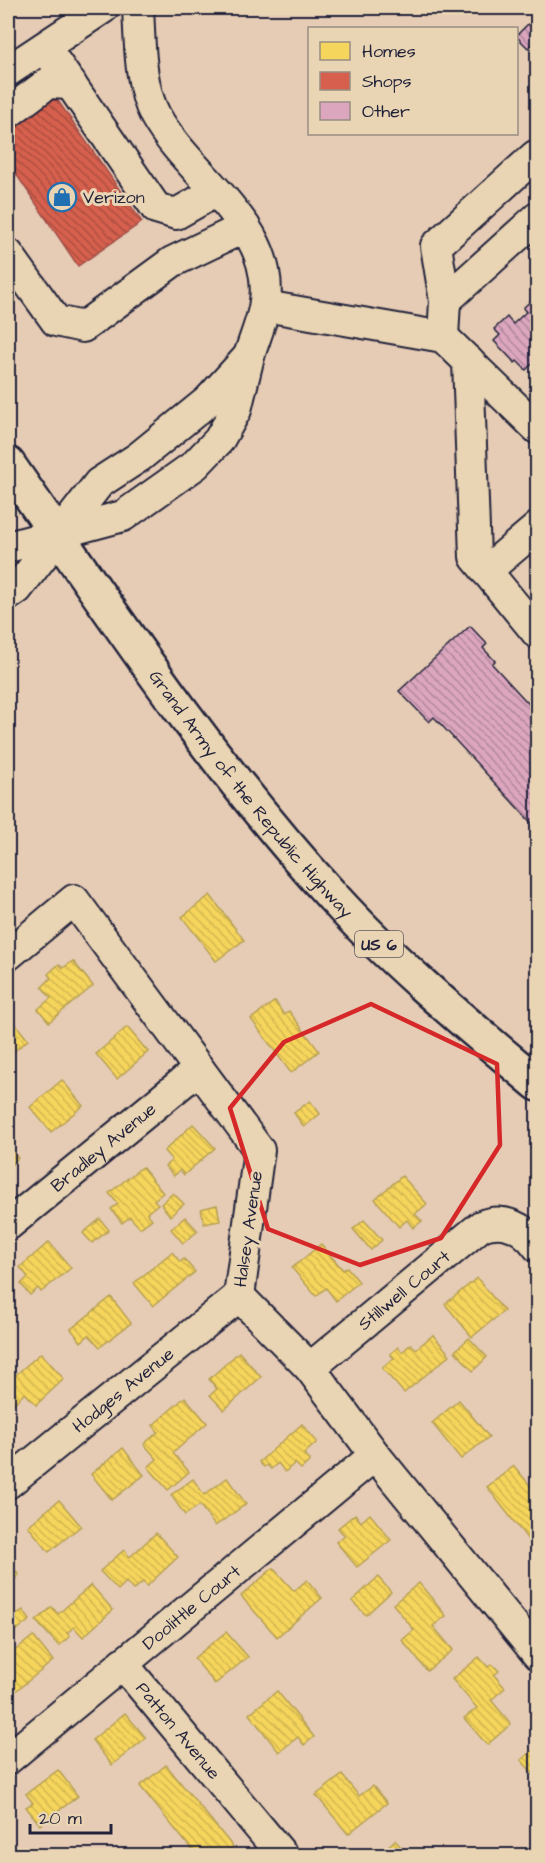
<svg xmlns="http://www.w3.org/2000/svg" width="545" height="1863" font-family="'Architects Daughter',sans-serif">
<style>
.homes{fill:url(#homes-back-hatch);stroke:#b69f52;stroke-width:1.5}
.shops{fill:url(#shops-back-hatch);stroke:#a04d48;stroke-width:1.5}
.building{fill:url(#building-back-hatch);stroke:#22223b;stroke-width:1.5}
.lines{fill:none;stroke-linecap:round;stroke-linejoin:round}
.minor-casing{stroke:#22223b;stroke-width:34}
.major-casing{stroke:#22223b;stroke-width:38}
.minor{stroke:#e9d5b3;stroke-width:30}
.major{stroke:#e9d5b3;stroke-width:33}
.marked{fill:none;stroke:#d62828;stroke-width:4.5;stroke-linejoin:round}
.labels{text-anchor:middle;stroke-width:6;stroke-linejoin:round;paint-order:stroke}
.shield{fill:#e9d5b3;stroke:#5e585f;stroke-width:1.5}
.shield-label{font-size:16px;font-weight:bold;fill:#22223b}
.poi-label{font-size:18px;fill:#22223b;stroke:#e9d5b3;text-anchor:start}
.street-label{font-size:18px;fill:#22223b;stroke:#e9d5b3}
</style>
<defs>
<pattern id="homes-back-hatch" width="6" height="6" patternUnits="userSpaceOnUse" patternTransform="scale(1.5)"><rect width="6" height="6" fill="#f6d55c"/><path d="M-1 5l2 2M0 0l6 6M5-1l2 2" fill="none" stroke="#d3b751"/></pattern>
<pattern id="shops-back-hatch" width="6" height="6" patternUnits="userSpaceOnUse" patternTransform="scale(1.5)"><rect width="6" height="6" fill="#d6604d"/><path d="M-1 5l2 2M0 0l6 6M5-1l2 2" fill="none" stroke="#ad4f41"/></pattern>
<pattern id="building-back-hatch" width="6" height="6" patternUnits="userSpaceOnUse" patternTransform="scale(1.5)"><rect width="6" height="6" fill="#dba6be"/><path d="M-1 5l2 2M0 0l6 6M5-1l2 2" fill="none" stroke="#b1879c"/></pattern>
</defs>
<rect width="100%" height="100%" fill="#e6ccb5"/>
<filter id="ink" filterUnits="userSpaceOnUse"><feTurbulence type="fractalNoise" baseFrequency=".0167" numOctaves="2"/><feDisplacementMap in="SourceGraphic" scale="12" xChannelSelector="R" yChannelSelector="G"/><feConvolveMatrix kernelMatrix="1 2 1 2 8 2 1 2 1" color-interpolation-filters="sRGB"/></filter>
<g filter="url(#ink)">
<g class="homes">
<polygon points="210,895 244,940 216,961 182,917"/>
<polygon points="73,961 93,986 49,1022 38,1009 51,998 42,987 51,978 48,974 59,964 63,968"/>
<polygon points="275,1001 284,1015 289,1011 319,1051 291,1073 251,1019"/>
<polygon points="8,1015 28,1040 8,1056"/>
<polygon points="127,1027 148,1052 117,1079 96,1054"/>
<polygon points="62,1080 83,1106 51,1132 30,1107"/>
<polygon points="310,1101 320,1114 304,1127 294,1113"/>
<polygon points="193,1124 215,1148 184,1175 180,1170 174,1176 165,1166 172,1160 164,1151"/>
<polygon points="8,1147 18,1158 8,1168"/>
<polygon points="142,1167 163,1193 154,1200 158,1204 147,1213 152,1219 140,1228 130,1217 122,1223 111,1209 118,1204 109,1193"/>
<polygon points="402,1176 427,1204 415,1214 422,1221 413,1228 407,1220 399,1227 375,1199"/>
<polygon points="173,1193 184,1204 170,1216 161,1204"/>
<polygon points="217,1205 220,1221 204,1224 201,1209"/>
<polygon points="185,1217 198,1231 183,1243 171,1229"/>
<polygon points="100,1219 109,1230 92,1243 83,1233"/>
<polygon points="364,1220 382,1240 371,1250 353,1229"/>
<polygon points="49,1242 71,1268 41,1292 38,1288 30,1295 21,1284 28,1277 20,1267"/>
<polygon points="321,1244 343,1270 347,1267 359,1282 336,1301 326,1288 316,1296 292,1268"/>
<polygon points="172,1252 180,1262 184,1259 195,1272 153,1306 134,1283"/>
<polygon points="477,1278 504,1311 472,1337 445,1304"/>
<polygon points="111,1297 131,1323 100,1347 89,1335 81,1342 71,1329"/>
<polygon points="433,1335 450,1355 404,1393 382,1368 394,1358 390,1354 398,1347 402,1352 411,1344 416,1349"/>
<polygon points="469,1338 487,1357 473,1371 455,1351"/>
<polygon points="239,1352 261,1377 224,1410 210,1395 217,1389 209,1379"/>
<polygon points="41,1353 64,1379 36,1405 25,1393 11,1406 8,1402 8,1376 12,1378"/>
<polygon points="185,1397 207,1423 173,1453 189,1472 168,1490 148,1467 157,1459 144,1444 158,1432 153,1425"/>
<polygon points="459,1400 489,1437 461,1459 432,1423"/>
<polygon points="302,1424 317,1442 304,1454 310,1461 301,1469 295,1463 285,1472 278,1463 271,1469 267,1465 264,1467 259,1462"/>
<polygon points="123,1448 144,1475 112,1500 91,1474"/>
<polygon points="514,1466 538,1495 538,1542 533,1546 487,1487"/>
<polygon points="227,1478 246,1504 215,1526 200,1505 185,1515 171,1495 193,1479 204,1495"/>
<polygon points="59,1500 81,1526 49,1552 28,1526"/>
<polygon points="355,1514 361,1522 370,1514 391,1540 357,1567 336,1542 345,1536 338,1528"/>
<polygon points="156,1533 178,1557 147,1586 143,1582 133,1590 126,1582 118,1590 100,1571 124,1550 130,1557"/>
<polygon points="8,1562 19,1575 8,1585"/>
<polygon points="273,1568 294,1591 307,1580 322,1598 277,1637 241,1596"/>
<polygon points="378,1577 391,1592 366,1615 352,1601"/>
<polygon points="419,1583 446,1616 433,1626 453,1650 427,1671 402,1640 414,1630 393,1604"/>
<polygon points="91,1585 113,1610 83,1637 74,1627 67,1633 70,1636 59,1646 36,1621 52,1607 58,1614"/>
<polygon points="23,1610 30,1620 14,1632 8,1622"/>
<polygon points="226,1632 248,1657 215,1684 194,1658"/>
<polygon points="33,1636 53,1661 12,1694 8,1689 8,1656"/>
<polygon points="479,1657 488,1667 492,1664 499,1671 494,1675 505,1688 491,1700 511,1724 487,1745 464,1718 477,1708 452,1679"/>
<polygon points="277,1691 314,1737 304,1745 298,1737 279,1752 249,1714"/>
<polygon points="125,1713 146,1738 112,1765 92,1740"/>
<polygon points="538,1746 538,1779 521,1760"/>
<polygon points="166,1765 233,1847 222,1856 197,1856 140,1786"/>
<polygon points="58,1770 78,1796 40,1825 26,1807 33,1803 26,1794"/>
<polygon points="342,1775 359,1796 373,1786 387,1803 348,1834 316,1795"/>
<polygon points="395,1840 409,1856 378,1856"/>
</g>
<polygon class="shops" points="56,98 142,222 78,266 8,162 8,131"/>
<g class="building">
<polygon points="528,24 538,32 538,38 528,48 516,36"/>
<polygon points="534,298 538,301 538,368 533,363 526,370 517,361 515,363 494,341 500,335 494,329 507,317 513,324 526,312 523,308"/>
<polygon points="470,626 487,644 483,648 495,661 492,664 538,714 538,830 434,717 429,722 399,691"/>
</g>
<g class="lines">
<g class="minor-casing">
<g id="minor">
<path d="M 138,8 C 140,42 139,84 155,115 C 189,178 280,227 264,308 C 261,324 254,340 249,356"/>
<polyline points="45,47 156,208 176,214 215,192"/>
<polyline points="8,71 103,8"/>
<polyline points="8,113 48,83 71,84"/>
<polyline points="8,254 56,321 83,327 172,262 245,227"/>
<polyline points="445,301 538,217"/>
<polyline points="265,306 443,337 538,429"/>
<polyline points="443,337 445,301 436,246 535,156 538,159"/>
<polyline points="468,361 475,557 538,634"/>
<polyline points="8,547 123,516 195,465 219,440 236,410 249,356 208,401 139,457 99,483 17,589 8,595"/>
<polyline points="486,571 538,527"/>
<polyline points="8,955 74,900 259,1150 239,1296 310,1368 375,1455 538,1655"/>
<path id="s1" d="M 8,1225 L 199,1069"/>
<path id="s2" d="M 310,1368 L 481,1226 C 504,1217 524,1227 538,1247"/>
<path id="s3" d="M 8,1483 L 239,1296"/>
<path id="s4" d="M 122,1663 L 283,1856"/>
<path id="s5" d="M 8,1759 L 375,1455"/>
</g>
</g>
<g class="major-casing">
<g id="major">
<path id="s6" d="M 8,464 C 111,612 211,764 334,898 C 396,966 468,1025 538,1084"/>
</g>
</g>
<use href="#minor" class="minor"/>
<use href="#major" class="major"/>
</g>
</g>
<path class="marked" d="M 371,1004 L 497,1064 L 500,1145 L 441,1238 L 360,1265 L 268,1229 L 230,1108 L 284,1042 Z"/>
<defs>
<g id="shop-ring" transform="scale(1.5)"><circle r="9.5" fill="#e9d5b3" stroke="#1f6fb2" stroke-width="1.5"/><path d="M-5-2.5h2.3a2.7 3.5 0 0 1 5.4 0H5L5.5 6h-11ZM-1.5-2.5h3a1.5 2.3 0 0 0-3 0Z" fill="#1f6fb2"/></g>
</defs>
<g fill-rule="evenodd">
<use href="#shop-ring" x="62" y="197"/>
</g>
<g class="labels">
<rect class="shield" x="355" y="931" width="48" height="26" rx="4.5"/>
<g class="shield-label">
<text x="379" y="950">US 6</text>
</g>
<g class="poi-label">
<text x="83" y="203">Verizon</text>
</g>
<g class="street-label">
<text dy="6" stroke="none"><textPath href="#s6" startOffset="410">Grand Army of the Republic Highway</textPath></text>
<text dy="6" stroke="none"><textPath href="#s1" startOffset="123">Bradley Avenue</textPath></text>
<text transform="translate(248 1229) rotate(-82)" y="6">Halsey Avenue</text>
<text dy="6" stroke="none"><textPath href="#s2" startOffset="122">Stillwell Court</textPath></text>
<text dy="6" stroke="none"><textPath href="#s3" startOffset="148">Hodges Avenue</textPath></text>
<text dy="6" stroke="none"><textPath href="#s5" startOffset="238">Doolittle Court</textPath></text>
<text dy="6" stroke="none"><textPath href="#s4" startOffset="88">Patton Avenue</textPath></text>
</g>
</g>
<rect width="545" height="1863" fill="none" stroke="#e9d5b3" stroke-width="30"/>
<rect x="15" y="15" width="515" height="1833" fill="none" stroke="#22223b" stroke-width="2" filter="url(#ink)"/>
<rect x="308" y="27" width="210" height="108" fill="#e9d5b3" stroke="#998d83" stroke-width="1.5"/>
<rect x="320" y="42" width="30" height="18" fill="#f6d55c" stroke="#998d83" stroke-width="1.5"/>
<text x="362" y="57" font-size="18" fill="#22223b">Homes</text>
<rect x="320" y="72" width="30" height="18" fill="#d6604d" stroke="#998d83" stroke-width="1.5"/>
<text x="362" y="87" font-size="18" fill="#22223b">Shops</text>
<rect x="320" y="102" width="30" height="18" fill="#dba6be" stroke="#998d83" stroke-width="1.5"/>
<text x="362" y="117" font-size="18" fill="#22223b">Other</text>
<path d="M30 1824v9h81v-9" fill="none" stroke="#22223b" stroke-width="3"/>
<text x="39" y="1824" font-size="18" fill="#22223b" stroke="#e9d5b3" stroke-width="4.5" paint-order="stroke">20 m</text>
</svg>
